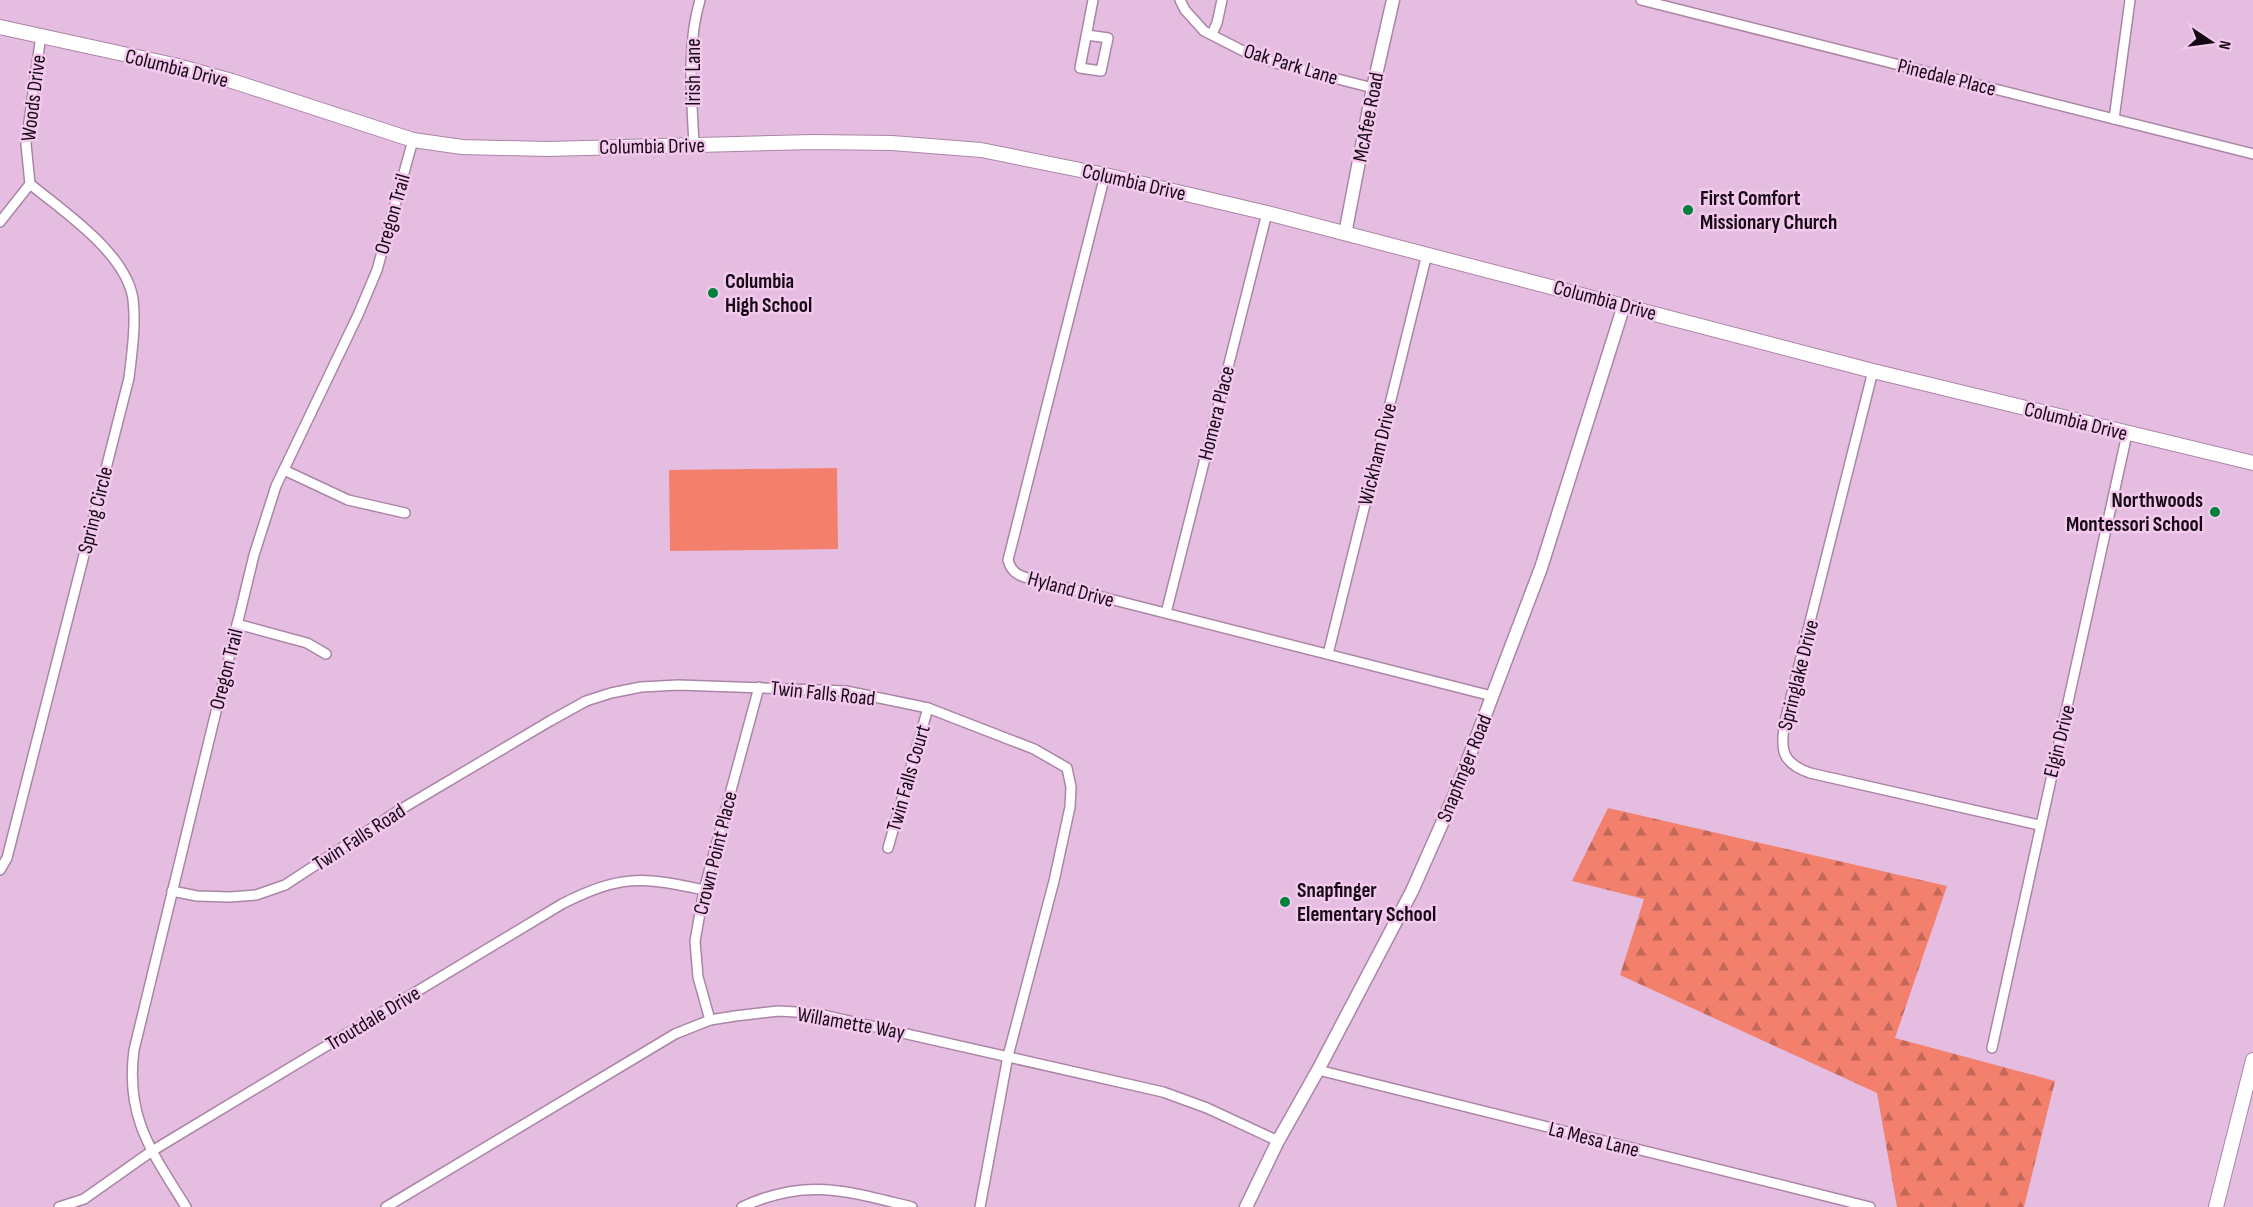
<svg xmlns="http://www.w3.org/2000/svg" width="2253" height="1207" font-family="'Sofia Sans Condensed',sans-serif">
<style>
.forest{fill:url(#forest-firs)}
.pitch{fill:#f2806d}
.lines{fill:none;stroke-linecap:round;stroke-linejoin:round}
.minor-casing{stroke:#ab85a6;stroke-width:12}
.tertiary-casing{stroke:#ab85a6;stroke-width:15}
.secondary-casing{stroke:#ab85a6;stroke-width:16}
.minor{stroke:#fff;stroke-width:9}
.tertiary{stroke:#fff;stroke-width:12}
.secondary{stroke:#fff;stroke-width:14}
.poi-dot{fill:#00813b;stroke:#f3caed;stroke-width:2}
.labels{text-anchor:middle;stroke-width:5;stroke-linejoin:round;paint-order:stroke}
.street-label{font-size:21px;fill:#160915;stroke:#f3caed}
.poi-label{font-size:21px;font-weight:bold;fill:#160915;stroke:#f3caed;text-anchor:start}
</style>
<defs>
<pattern id="forest-firs" width="22" height="20" patternUnits="userSpaceOnUse" patternTransform="scale(1.5)"><rect width="22" height="20" fill="#f2806d"/><path d="M5 1l3.5 6h-7zM16 11l3.5 6h-7z" fill="#c36758"/></pattern>
</defs>
<rect width="100%" height="100%" fill="#e5bde0"/>
<polygon class="forest" points="1608,808 1947,886 1895,1038 2055,1081 2024,1207 1897,1207 1877,1093 1620,975 1644,899 1572,881"/>
<polygon class="pitch" points="837,468 838,549 670,551 669,470"/>
<g class="lines">
<g class="minor-casing">
<g id="minor">
<polyline points="1180,0 1185,10 1204,31 1249,54 1279,64 1373,88"/>
<polyline points="1641,0 2253,154"/>
<polyline points="1212,34 1217,23 1222,0"/>
<polyline points="1087,35 1108,38 1101,71 1080,68 1093,0"/>
<polyline points="2114,119 2130,0"/>
<path d="M 694,146 C 692,97 686,48 700,0"/>
<path d="M 1105,175 L 1008,560 C 1012,576 1024,577 1039,581 L 1492,696"/>
<polyline points="0,222 30,184 26,144 41,35"/>
<path d="M 1873,371 L 1785,721 C 1780,749 1781,763 1810,773 L 2039,825"/>
<polyline points="284,470 348,500 405,513"/>
<polyline points="1166,613 1267,213"/>
<polyline points="237,624 307,643 326,654"/>
<polyline points="1328,654 1427,254"/>
<polyline points="888,848 928,708"/>
<path d="M 0,870 L 7,858 L 129,378 C 132,352 136,326 133,299 C 126,253 64,212 30,184"/>
<polyline points="172,891 197,896 230,897 256,895 285,885 398,811 550,721 586,701 611,693 641,687 678,685 846,691 928,708 1034,749 1067,768 1071,787 1070,807 1054,881 1008,1056 980,1207"/>
<polyline points="710,1020 698,977 695,941 704,890 759,687"/>
<polyline points="1992,1048 2127,434"/>
<polyline points="1318,1070 1870,1207"/>
<path d="M 59,1207 L 84,1199 L 152,1151 L 562,904 C 620,875 641,876 704,890"/>
<path d="M 186,1207 C 152,1152 125,1118 134,1050 L 254,555 L 276,486 L 358,315 L 377,270 L 413,140"/>
<polyline points="386,1207 675,1034 710,1020 735,1016 778,1011 814,1013 1163,1092 1207,1108 1278,1141"/>
<path d="M 742,1207 C 806,1177 847,1191 912,1207"/>
</g>
</g>
<g class="tertiary-casing">
<g id="tertiary">
<polyline points="1345,234 1373,88 1393,0"/>
<polyline points="1246,1207 1278,1141 1318,1070 1412,891 1455,794 1541,568 1624,305"/>
</g>
</g>
<g class="secondary-casing">
<g id="secondary">
<polyline points="0,27 174,65 232,81 413,140 462,147 547,149 813,142 892,143 981,150 1105,175 1267,213 1873,371 2253,463"/>
<polyline points="2216,1207 2253,1060"/>
</g>
</g>
<use href="#minor" class="minor"/>
<use href="#tertiary" class="tertiary"/>
<use href="#secondary" class="secondary"/>
</g>
<g class="poi-dot">
<circle cx="1688" cy="210" r="6"/>
<circle cx="713" cy="293" r="6"/>
<circle cx="2215" cy="512" r="6"/>
<circle cx="1285" cy="902" r="6"/>
</g>
<g class="labels">
<g class="street-label">
<text transform="translate(1291 64) rotate(17)" y="7">Oak Park Lane</text>
<text transform="translate(177 68) rotate(14)" y="7">Columbia Drive</text>
<text transform="translate(693 72) rotate(-90)" y="7">Irish Lane</text>
<text transform="translate(1947 77) rotate(14)" y="7">Pinedale Place</text>
<text transform="translate(33 98) rotate(-83)" y="7">Woods Drive</text>
<text transform="translate(1368 117) rotate(-79)" y="7">McAfee Road</text>
<text transform="translate(652 146) rotate(-1)" y="7">Columbia Drive</text>
<text transform="translate(1134 182) rotate(13)" y="7">Columbia Drive</text>
<text transform="translate(392 214) rotate(-74)" y="7">Oregon Trail</text>
<text transform="translate(1605 300) rotate(15)" y="7">Columbia Drive</text>
<text transform="translate(1216 413) rotate(-76)" y="7">Homera Place</text>
<text transform="translate(2076 421) rotate(14)" y="7">Columbia Drive</text>
<text transform="translate(1377 454) rotate(-76)" y="7">Wickham Drive</text>
<text transform="translate(95 510) rotate(-76)" y="7">Spring Circle</text>
<text transform="translate(1071 589) rotate(15)" y="7">Hyland Drive</text>
<text transform="translate(226 669) rotate(-76)" y="7">Oregon Trail</text>
<text transform="translate(1798 675) rotate(-76)" y="7">Springlake Drive</text>
<text transform="translate(823 693) rotate(6)" y="7">Twin Falls Road</text>
<text transform="translate(2059 741) rotate(-76)" y="7">Elgin Drive</text>
<text transform="translate(1464 768) rotate(-68)" y="7">Snapfinger Road</text>
<text transform="translate(908 778) rotate(-74)" y="7">Twin Falls Court</text>
<text transform="translate(359 837) rotate(-33)" y="7">Twin Falls Road</text>
<text transform="translate(715 853) rotate(-76)" y="7">Crown Point Place</text>
<text transform="translate(373 1018) rotate(-31)" y="7">Troutdale Drive</text>
<text transform="translate(851 1023) rotate(10)" y="7">Willamette Way</text>
<text transform="translate(1594 1139) rotate(14)" y="7">La Mesa Lane</text>
</g>
<g class="poi-label">
<text x="1700" y="205">First Comfort<tspan x="1700" dy="24">Missionary Church</tspan></text>
<text x="725" y="288">Columbia<tspan x="725" dy="24">High School</tspan></text>
<text x="2203" y="507" text-anchor="end">Northwoods<tspan x="2203" dy="24">Montessori School</tspan></text>
<text x="1297" y="897">Snapfinger<tspan x="1297" dy="24">Elementary School</tspan></text>
</g>
</g>
<g transform="translate(2211 42) rotate(103)" stroke="#f3caed" stroke-width="4.5" paint-order="stroke">
<path d="M0-4.5L10 22L0 15L-10 22Z" fill="#160915"/>
<text y="-9" font-size="16" font-weight="bold" text-anchor="middle" fill="#160915">N</text>
</g>
</svg>
